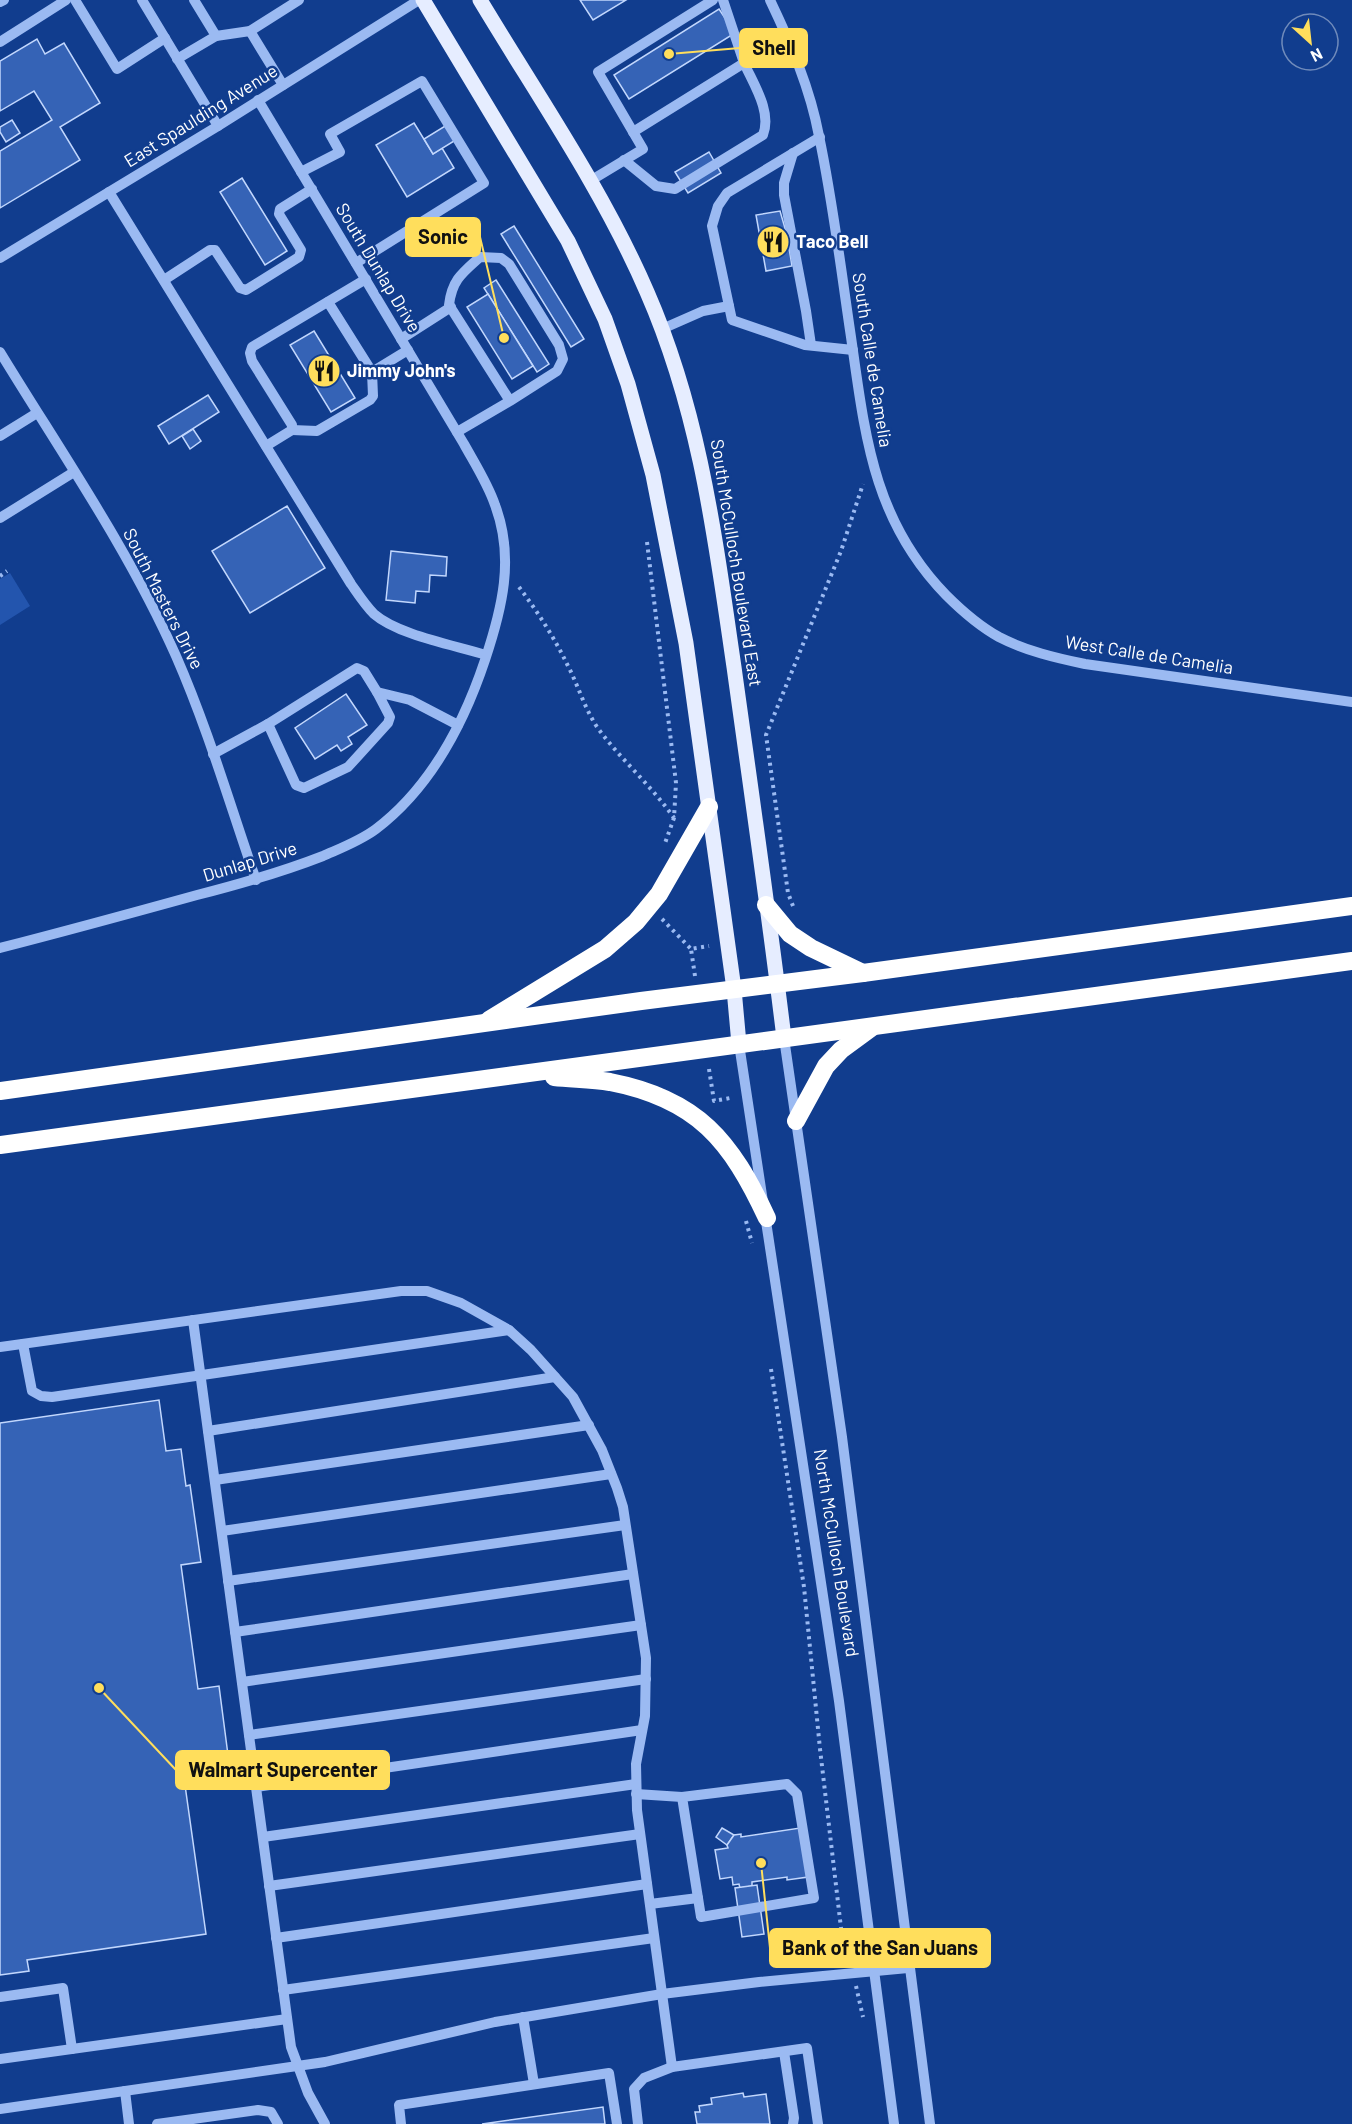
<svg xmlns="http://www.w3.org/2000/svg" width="1352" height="2124" font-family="Barlow,sans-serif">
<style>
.green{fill:#2355ae}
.building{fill:#3563b6;stroke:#c2d7fd;stroke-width:1.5}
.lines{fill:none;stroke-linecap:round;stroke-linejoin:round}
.path{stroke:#9bbaf2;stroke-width:4;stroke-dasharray:3 4.5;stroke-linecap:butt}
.minor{stroke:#9bbaf2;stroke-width:10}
.major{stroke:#e6edff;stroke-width:15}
.highway{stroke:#fff;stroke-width:18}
.labels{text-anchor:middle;stroke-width:5;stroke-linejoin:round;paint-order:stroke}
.street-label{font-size:18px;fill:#fff;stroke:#113d8e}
.poi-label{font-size:18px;font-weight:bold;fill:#fff;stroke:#113d8e;text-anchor:start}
.leader{fill:none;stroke:#ffde5c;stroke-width:2}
.callout-dot{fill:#ffde5c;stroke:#113d8e;stroke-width:2}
.callout{fill:#ffde5c;stroke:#ffde5c;stroke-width:2}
.callout-label{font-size:20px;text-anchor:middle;font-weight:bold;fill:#111}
</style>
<rect width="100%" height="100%" fill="#113d8e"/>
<polygon class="green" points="10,573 30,606 0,625 0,579"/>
<g class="building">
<polygon points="580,0 626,0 593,20"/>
<polygon points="719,9 735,33 629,99 614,75"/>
<polygon points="37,39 45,54 64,43 100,103 60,127 80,160 0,208 0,151 52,120 34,91 0,111 0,61"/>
<polygon points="12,120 20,133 6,142 0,132 0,127"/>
<polygon points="414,123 433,154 442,148 454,168 407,197 376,145"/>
<polygon points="450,123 459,138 433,154 424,139"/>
<polygon points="709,152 721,173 688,193 675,172"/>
<polygon points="242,178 287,251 265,265 220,192"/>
<polygon points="780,211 787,235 784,235 787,249 789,248 792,266 766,271 756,215"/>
<polygon points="514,226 584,339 571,347 501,234"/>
<polygon points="496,280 549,364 537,372 484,288"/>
<polygon points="488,294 533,366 512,379 467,307"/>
<polygon points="314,331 355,398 331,412 290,345"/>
<polygon points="208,395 219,412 169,444 158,426"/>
<polygon points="193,429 201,441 190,449 182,436"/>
<polygon points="287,506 325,568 250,613 212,551"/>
<polygon points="391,551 447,557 446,576 430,575 429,592 416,591 415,603 386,600"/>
<polygon points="346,694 367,725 348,737 352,744 341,751 337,745 315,759 295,728"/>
<polygon points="159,1400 166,1451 181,1449 186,1486 190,1485 201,1562 181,1565 198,1689 219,1686 228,1755 224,1755 227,1772 184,1778 206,1934 27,1960 29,1971 0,1975 0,1423"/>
<polygon points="722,1828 734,1835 727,1845 716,1837"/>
<polygon points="800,1828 808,1877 787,1880 787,1877 752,1882 752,1886 740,1888 739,1884 733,1885 732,1877 720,1879 715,1850 728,1848 727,1845 734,1835 741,1834 741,1837"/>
<polygon points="757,1885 764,1934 742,1937 735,1888"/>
<polygon points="743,2093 744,2097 766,2094 770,2124 697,2124 695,2112 700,2112 699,2106 712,2104 711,2098"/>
<polygon points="603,2107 605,2124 482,2124"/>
</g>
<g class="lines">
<g class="path">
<polyline points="647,542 676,783 674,818 664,846"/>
<polyline points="0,576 7,571"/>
<path d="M 519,587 C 537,611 554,637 567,664 C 578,685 584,707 597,727 C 620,759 651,785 674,818"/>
<polyline points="793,906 788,893 766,735 841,551 863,484"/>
<polyline points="662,919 691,949"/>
<polyline points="695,976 691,949 709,946"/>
<polyline points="709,1069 714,1101 730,1098"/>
<polyline points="746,1221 752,1243"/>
<polyline points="771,1369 804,1587 820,1749 841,1928 849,1959"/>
<polyline points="856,1986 863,2017"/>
</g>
<g class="minor">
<polyline points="75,0 117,69 165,38"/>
<polyline points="142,0 218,126"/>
<path d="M 770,0 C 791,44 810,88 819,136 C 833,202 841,270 851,337 C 865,435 873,520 946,595 C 962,611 979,626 999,637 C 1026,651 1056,658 1085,664 L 1352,702"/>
<polyline points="0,2 4,0"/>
<polyline points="250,31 283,85"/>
<polyline points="216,36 250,31 299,0"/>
<polyline points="0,42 66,0"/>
<polyline points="177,59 216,36 194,0"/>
<polyline points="633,132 744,63 723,0"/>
<polyline points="820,137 727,193 718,206 712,226 732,320 805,345 853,350"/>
<polyline points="793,153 784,183 784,195 806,311 811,345"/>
<path d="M 624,160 L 656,186 L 675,189 L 763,135 C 772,112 754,85 744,63"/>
<polyline points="301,172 340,152 330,134 422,81 484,183 356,263"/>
<polyline points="590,181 643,149 598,72 713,0"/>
<path d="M 109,192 L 351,584 C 358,594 365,605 374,614 C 398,635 454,645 486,655"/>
<polyline points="0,258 218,126 419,0"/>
<polyline points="164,280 210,250 215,250 240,288 246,290 299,257 301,250 279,214 280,209 312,189"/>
<polyline points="662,329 703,311 729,306"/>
<polyline points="401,339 451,307"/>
<path d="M 0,352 C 61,452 129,550 176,656 C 208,729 230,805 256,880"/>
<polyline points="372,372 408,350"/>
<polyline points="292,430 317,431 370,400 373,396 372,372 328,302"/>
<path d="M 457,432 L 510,401 L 557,371 L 563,359 L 559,345 L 509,264 L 501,258 L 480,257 C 462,273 452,280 449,305 L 510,401"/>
<polyline points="0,436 37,413"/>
<polyline points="266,446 292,430 292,425 252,361 250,353 252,347 366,279"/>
<polyline points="0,518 74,472"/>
<polyline points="268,724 357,668 364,671 377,692"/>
<polyline points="213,754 268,724 296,785 304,788 348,767 388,723 390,717 377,692 410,700 458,725"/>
<path d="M 0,948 C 66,931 132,913 197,895 C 240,884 282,872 323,856 C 341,848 360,841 376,829 C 430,788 464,723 485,660 C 502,609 515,558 495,505 C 488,484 475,464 464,444 L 258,100"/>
<polyline points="784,1038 842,1437 930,2124"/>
<polyline points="739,1044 839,1701 894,2124"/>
<polyline points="193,1320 291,2047 308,2093 325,2124"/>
<polyline points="23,1344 32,1391 41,1396 52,1397 509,1330"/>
<polyline points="0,1347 401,1291 427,1291 461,1303 509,1330 531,1350 573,1397 602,1450 617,1488 623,1507 646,1658 645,1716 636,1764 637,1810 672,2067 807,2048 818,2124"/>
<polyline points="208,1431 555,1377"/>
<polyline points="215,1480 589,1425"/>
<polyline points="222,1531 611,1474"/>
<polyline points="228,1581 625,1525"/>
<polyline points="235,1632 633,1574"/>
<polyline points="242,1682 641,1625"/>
<polyline points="249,1735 646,1679"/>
<polyline points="256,1787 642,1730"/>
<polyline points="636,1794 682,1797 787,1784 797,1794 814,1898 701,1917 682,1797"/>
<polyline points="263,1837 636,1784"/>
<polyline points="269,1886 640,1834"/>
<polyline points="650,1904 698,1898"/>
<polyline points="276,1938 647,1884"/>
<polyline points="283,1990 654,1938"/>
<polyline points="0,1997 63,1988 72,2049"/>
<polyline points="523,2017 534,2084"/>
<polyline points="784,2052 794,2118 793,2124"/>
<polyline points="0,2059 287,2019"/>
<polyline points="125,2091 129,2124"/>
<polyline points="0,2109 325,2062 495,2022 662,1994 759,1982 908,1968"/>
<polyline points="157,2124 258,2110 271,2112 278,2124"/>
<polyline points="401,2124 399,2105 609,2073 617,2124"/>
<polyline points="638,2124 634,2089 644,2078 672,2067"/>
</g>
<g class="major">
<polyline points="423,0 568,241 605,319 628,384 653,475 686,643 734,989 739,1044"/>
<path d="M 480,0 C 537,95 603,190 647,292 C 700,413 715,537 734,667 C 751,790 769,914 784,1038"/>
</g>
<g class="highway">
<polyline points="766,905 790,934 811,948 863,973"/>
<polyline points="489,1020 605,949 636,922 659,894 709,807"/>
<path d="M 554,1077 C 572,1079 592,1079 610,1082 C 698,1099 731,1141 767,1218"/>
<polyline points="0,1091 641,1001 863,973 1352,906"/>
<polyline points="796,1121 826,1066 841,1050 871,1028"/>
<polyline points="0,1145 1352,961"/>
</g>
</g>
<defs>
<g id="restaurant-disc" transform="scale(1.725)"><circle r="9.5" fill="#ffde5c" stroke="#113d8e"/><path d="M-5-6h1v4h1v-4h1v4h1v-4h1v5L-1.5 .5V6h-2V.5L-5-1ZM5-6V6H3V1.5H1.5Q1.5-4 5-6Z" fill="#111"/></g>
</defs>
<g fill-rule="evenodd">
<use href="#restaurant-disc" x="773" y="242"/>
<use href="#restaurant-disc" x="324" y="371"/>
</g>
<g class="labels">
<g class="street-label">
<text transform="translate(201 116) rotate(-32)" y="6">East Spaulding Avenue</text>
<text transform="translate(378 268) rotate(59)" y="6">South Dunlap Drive</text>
<text transform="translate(872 360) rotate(81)" y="6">South Calle de Camelia</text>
<text transform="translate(736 563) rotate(81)" y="6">South McCulloch Boulevard East</text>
<text transform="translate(163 599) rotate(63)" y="6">South Masters Drive</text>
<text transform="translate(1149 655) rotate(9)" y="6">West Calle de Camelia</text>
<text transform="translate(250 862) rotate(-17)" y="6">Dunlap Drive</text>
<text transform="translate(836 1553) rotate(81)" y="6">North McCulloch Boulevard</text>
</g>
<g class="poi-label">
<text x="796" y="248">Taco Bell</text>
<text x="347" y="377">Jimmy John's</text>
</g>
</g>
<path class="leader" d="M669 54L740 48M504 338L480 237M99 1688L176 1770M761 1863L770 1948"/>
<g class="callout-dot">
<circle cx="669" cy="54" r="6"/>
<circle cx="504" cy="338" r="6"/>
<circle cx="99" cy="1688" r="6"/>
<circle cx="761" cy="1863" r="6"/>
</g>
<g class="callout">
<rect x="740" y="29" width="67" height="38" rx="6"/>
<rect x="406" y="218" width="74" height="38" rx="6"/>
<rect x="176" y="1751" width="213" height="38" rx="6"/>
<rect x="770" y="1929" width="220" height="38" rx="6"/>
</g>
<g class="callout-label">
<text x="774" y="55">Shell</text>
<text x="443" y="244">Sonic</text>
<text x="283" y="1777">Walmart Supercenter</text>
<text x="880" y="1955">Bank of the San Juans</text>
</g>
<g transform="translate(1310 42) rotate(153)"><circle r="28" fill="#113d8e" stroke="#708bbb" stroke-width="1.5"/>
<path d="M0-4.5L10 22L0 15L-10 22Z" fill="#ffde5c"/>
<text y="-9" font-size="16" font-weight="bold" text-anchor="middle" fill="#ffffff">N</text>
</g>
</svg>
